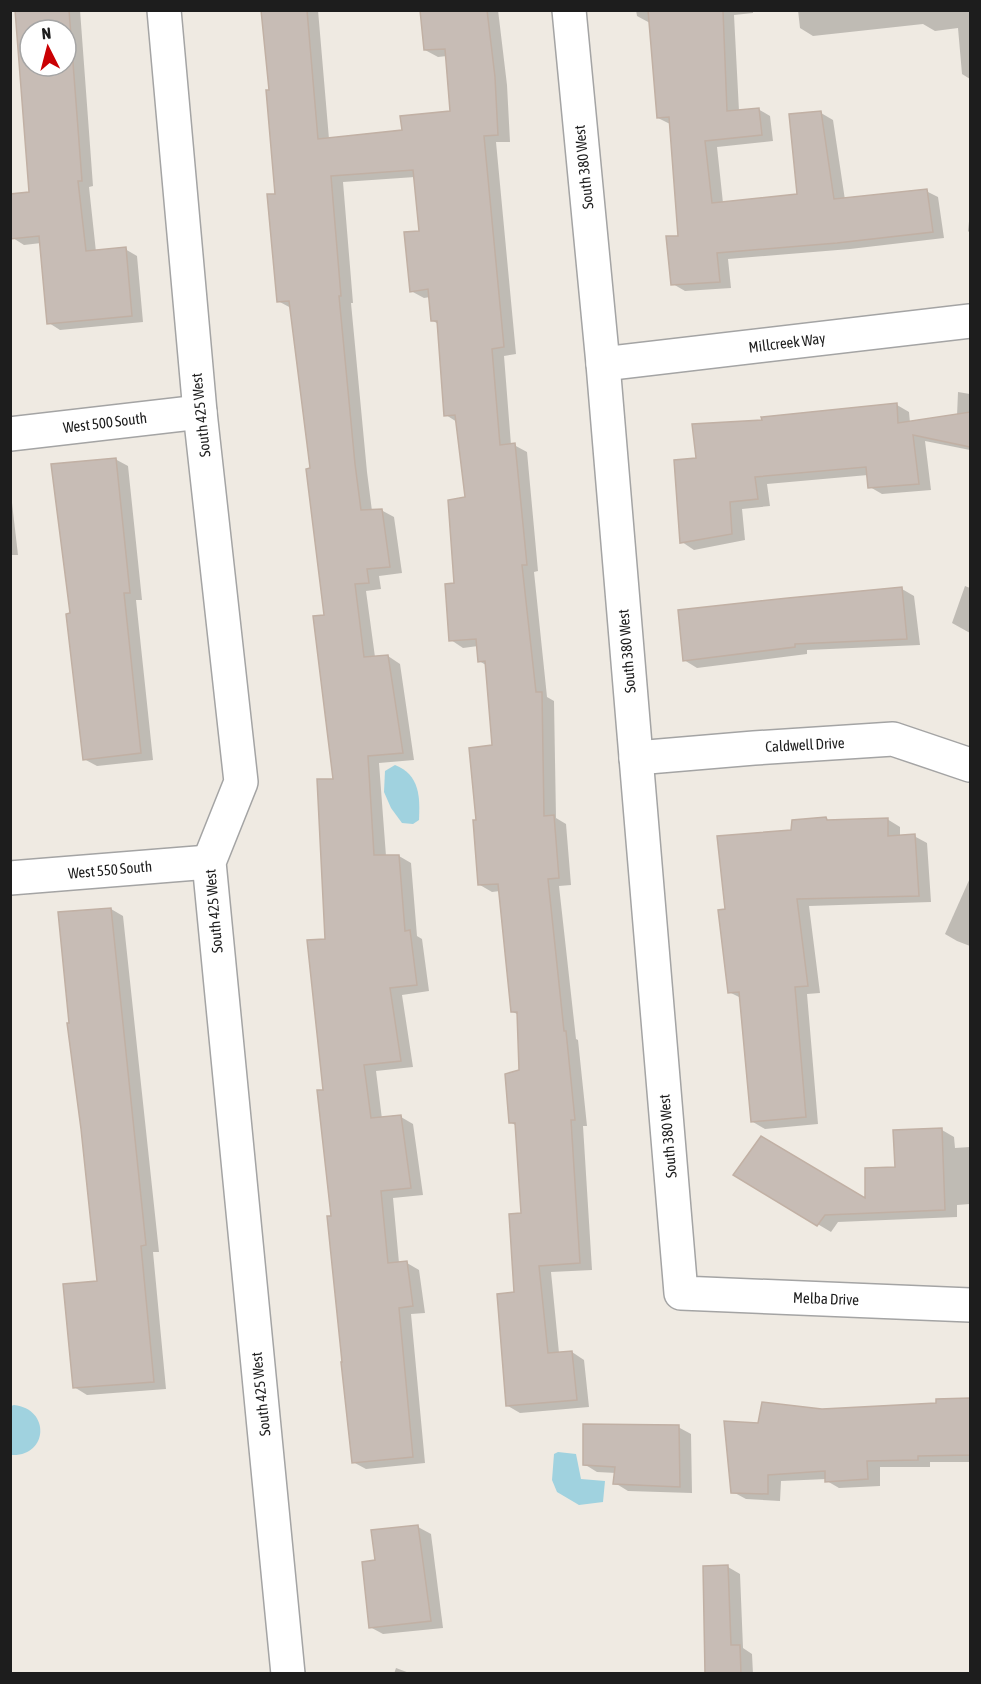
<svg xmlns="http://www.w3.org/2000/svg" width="981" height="1684" font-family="'Asap Condensed',sans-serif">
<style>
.water{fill:#a0d2df}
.shadow{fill:#0003;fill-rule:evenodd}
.building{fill:#c7bcb5;stroke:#c1b0a4;stroke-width:1.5;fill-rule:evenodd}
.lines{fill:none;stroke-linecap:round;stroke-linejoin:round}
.minor-casing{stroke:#a4a4a4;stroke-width:36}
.minor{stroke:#fff;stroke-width:33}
.labels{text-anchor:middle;stroke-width:6;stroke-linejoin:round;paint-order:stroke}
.street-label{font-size:15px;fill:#1d1d1d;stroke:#fff}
</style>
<rect width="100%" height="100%" fill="#efeae2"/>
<g class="water">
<path d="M 395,765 C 420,775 420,797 419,820 L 413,824 L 402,823 L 391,808 L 384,792 L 385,771 Z"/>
<path d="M 14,1405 C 51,1409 48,1457 11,1455 L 11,1406 Z"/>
<polygon points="558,1452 576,1454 581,1479 605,1481 603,1502 579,1505 557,1492 552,1480 554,1454"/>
</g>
<g class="shadow">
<path d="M 16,10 L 80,10 L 93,186 L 89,187 L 96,252 L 125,249 L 137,256 L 143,322 L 60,330 L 49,323 L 41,243 L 24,245 L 13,238 L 30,193 ZM 30,30 L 66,30 L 66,66 L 30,66 Z"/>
<polygon points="262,10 318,10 329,139 403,131 452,112 447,56 438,57 425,50 421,10 498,10 507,85 510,142 496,142 516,354 504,356 511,445 514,445 527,452 538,571 534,572 547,697 554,701 556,818 566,824 571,885 559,886 576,1039 578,1040 587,1126 583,1126 592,1270 551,1272 559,1353 572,1352 584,1360 589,1407 520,1413 508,1406 522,1214 517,1126 510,1122 521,1071 519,1015 513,1012 500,891 492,892 480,885 478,822 494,746 486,665 479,661 478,646 463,648 451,640 455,585 467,498 457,422 446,415 438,324 432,320 430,297 424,298 411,291 421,232 415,177 343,182 353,303 351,303 367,472 372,511 381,510 394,517 402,573 379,576 381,589 366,591 375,657 388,656 400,664 414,760 379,763 386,856 399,856 411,863 417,936 422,939 429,991 402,995 413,1067 376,1071 382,1119 401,1117 413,1124 423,1195 393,1198 399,1263 407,1263 419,1270 425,1313 411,1314 425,1463 366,1469 353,1462 332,1217 325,1091 326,940 335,780 325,616 311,470 291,308 278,301 277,195 271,91"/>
<polygon points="636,10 753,10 753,13 734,15 739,111 758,109 770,116 773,141 717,147 723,203 799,196 821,113 833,120 845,200 926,191 938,197 944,238 850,249 728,259 731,288 685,291 673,284 680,237 670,124 658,118 650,23 637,16"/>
<polygon points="798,10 970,10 970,79 962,74 958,28 935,31 923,24 813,36 800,28"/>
<polygon points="970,212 970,233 968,231"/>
<polygon points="958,392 970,394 970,450 925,441 931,490 882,494 870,487 868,475 767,484 770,506 742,509 745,540 694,550 682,542 698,459 763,421 897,405 909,412 910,423 957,416"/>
<polygon points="115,459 128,466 142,600 136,600 153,760 97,766 84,759 71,615"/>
<polygon points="10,502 12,503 18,555 10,555"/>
<polygon points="965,586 970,588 970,633 952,623"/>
<polygon points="902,589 914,596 920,645 807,650 807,654 697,668 684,660"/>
<polygon points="826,819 830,821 887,819 900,827 900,837 914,836 927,843 931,902 809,906 820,993 807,994 818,1124 765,1129 753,1122 741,998 729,992 727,911 793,832"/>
<polygon points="970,878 970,946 957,941 945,934"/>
<polygon points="111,909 123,916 159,1252 153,1252 166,1389 87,1395 74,1387 99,1282"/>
<polygon points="942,1130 954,1137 955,1148 970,1147 970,1204 957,1205 957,1217 838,1222 831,1232 735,1175 866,1200 896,1169"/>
<polygon points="937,1400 970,1400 970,1462 930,1462 930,1467 880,1467 880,1486 839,1488 827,1481 827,1479 781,1481 780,1501 746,1499 733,1492 759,1425 822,1411 937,1404"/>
<polygon points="678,1427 691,1434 692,1493 628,1491 615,1483 616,1473 597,1472 584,1464"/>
<polygon points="418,1527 431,1534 443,1628 383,1634 370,1627 376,1562"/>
<polygon points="728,1567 740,1574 743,1648 752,1654 753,1674 706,1674"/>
<polygon points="396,1668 412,1674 394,1674"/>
</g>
<g class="building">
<path d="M 15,10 L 69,10 L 82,181 L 78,181 L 86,251 L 126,247 L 132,316 L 47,324 L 39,236 L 10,239 L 10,194 L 29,192 ZM 30,30 L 66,30 L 66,66 L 30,66 Z"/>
<polygon points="261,10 307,10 318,139 402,130 400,116 450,111 445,49 424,50 420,10 487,10 495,77 498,135 484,136 504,347 492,349 500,445 515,443 527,565 522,565 536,692 542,692 544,816 554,815 559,878 548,879 564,1031 566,1031 575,1120 571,1120 580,1263 539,1266 548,1353 572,1351 577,1400 506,1406 497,1294 514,1292 509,1214 521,1213 515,1123 509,1123 505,1074 519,1070 517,1012 511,1012 498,884 478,885 473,820 476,820 469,748 492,745 485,661 478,662 476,639 449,641 445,584 454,583 448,500 465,497 455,415 444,416 437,321 431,321 428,289 410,292 404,232 419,231 413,170 331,176 341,296 339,296 355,464 361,510 382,509 390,567 367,569 369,583 355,584 364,657 388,655 403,753 368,756 374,855 399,855 405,931 410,930 417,985 390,988 401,1061 364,1065 371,1118 401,1115 411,1188 381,1191 388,1263 407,1261 413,1306 399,1308 413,1457 352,1463 341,1362 342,1362 327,1216 331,1216 317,1090 323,1090 307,940 325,939 317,779 333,779 313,616 324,615 306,469 310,468 289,301 277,302 267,194 275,194 266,90 269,90"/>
<polygon points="648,10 723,10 727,111 759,108 762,135 705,141 712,203 797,194 789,114 821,111 834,199 927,189 933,232 837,243 717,253 720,282 671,285 666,236 678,236 669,117 657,118"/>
<polygon points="897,403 898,423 970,412 970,447 913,435 919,484 868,488 866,467 755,477 758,499 730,502 732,534 680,543 674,460 696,458 692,424 762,420 761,417"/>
<polygon points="116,458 130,593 124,593 141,753 83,760 66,614 70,613 51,464"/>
<polygon points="902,587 907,639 795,644 795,647 683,661 678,610 788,598"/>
<polygon points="826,817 827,820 888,818 888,836 915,834 919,896 797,899 808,986 795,987 806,1117 751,1122 739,992 728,993 718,910 725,909 717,836 791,830 792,820"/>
<polygon points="111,908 146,1245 141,1246 154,1382 73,1388 63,1284 97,1281 81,1129 67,1023 69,1023 58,912"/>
<polygon points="942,1128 945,1210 825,1215 817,1226 733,1175 761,1136 865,1198 865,1168 895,1167 893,1130"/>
<polygon points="970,1398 970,1455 918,1456 918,1460 867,1461 868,1479 825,1482 825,1471 768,1475 768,1494 731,1493 724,1421 758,1423 762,1402 822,1409 936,1403 936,1399"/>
<polygon points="583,1424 679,1425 680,1487 613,1484 615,1467 583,1465"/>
<polygon points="418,1525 431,1621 369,1628 362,1562 375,1560 371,1530"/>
<polygon points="728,1565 731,1645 740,1645 741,1674 705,1674 703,1566"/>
</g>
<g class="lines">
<g class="minor-casing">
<g id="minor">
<polyline points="164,10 200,412 241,782 209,862 288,1674"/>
<polyline points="569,10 603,364 681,1293 970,1305"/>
<polyline points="603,364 970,321"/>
<polyline points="10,434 200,412"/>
<polyline points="636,758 754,748 893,739 970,765"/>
<polyline points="10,878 209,862"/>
</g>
</g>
<use href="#minor" class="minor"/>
</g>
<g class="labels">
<g class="street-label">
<text transform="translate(584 167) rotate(-96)" y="5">South 380 West</text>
<text transform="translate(787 343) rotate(-7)" y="5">Millcreek Way</text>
<text transform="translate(201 415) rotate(-96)" y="5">South 425 West</text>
<text transform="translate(105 423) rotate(-7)" y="5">West 500 South</text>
<text transform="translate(627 651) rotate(-95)" y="5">South 380 West</text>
<text transform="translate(805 745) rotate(-3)" y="5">Caldwell Drive</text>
<text transform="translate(110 870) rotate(-5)" y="5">West 550 South</text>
<text transform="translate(214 911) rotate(-95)" y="5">South 425 West</text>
<text transform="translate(668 1136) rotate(-95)" y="5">South 380 West</text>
<text transform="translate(826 1299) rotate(2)" y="5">Melba Drive</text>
<text transform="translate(261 1394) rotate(-96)" y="5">South 425 West</text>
</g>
</g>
<rect width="981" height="1684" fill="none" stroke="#1d1d1d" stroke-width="24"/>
<g transform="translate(48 48) rotate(354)"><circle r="28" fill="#ffffff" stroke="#a5a5a5" stroke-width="1.5"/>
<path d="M0-4.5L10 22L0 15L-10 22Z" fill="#ca0003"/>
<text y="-9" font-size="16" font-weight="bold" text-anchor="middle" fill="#1d1d1d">N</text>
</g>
</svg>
